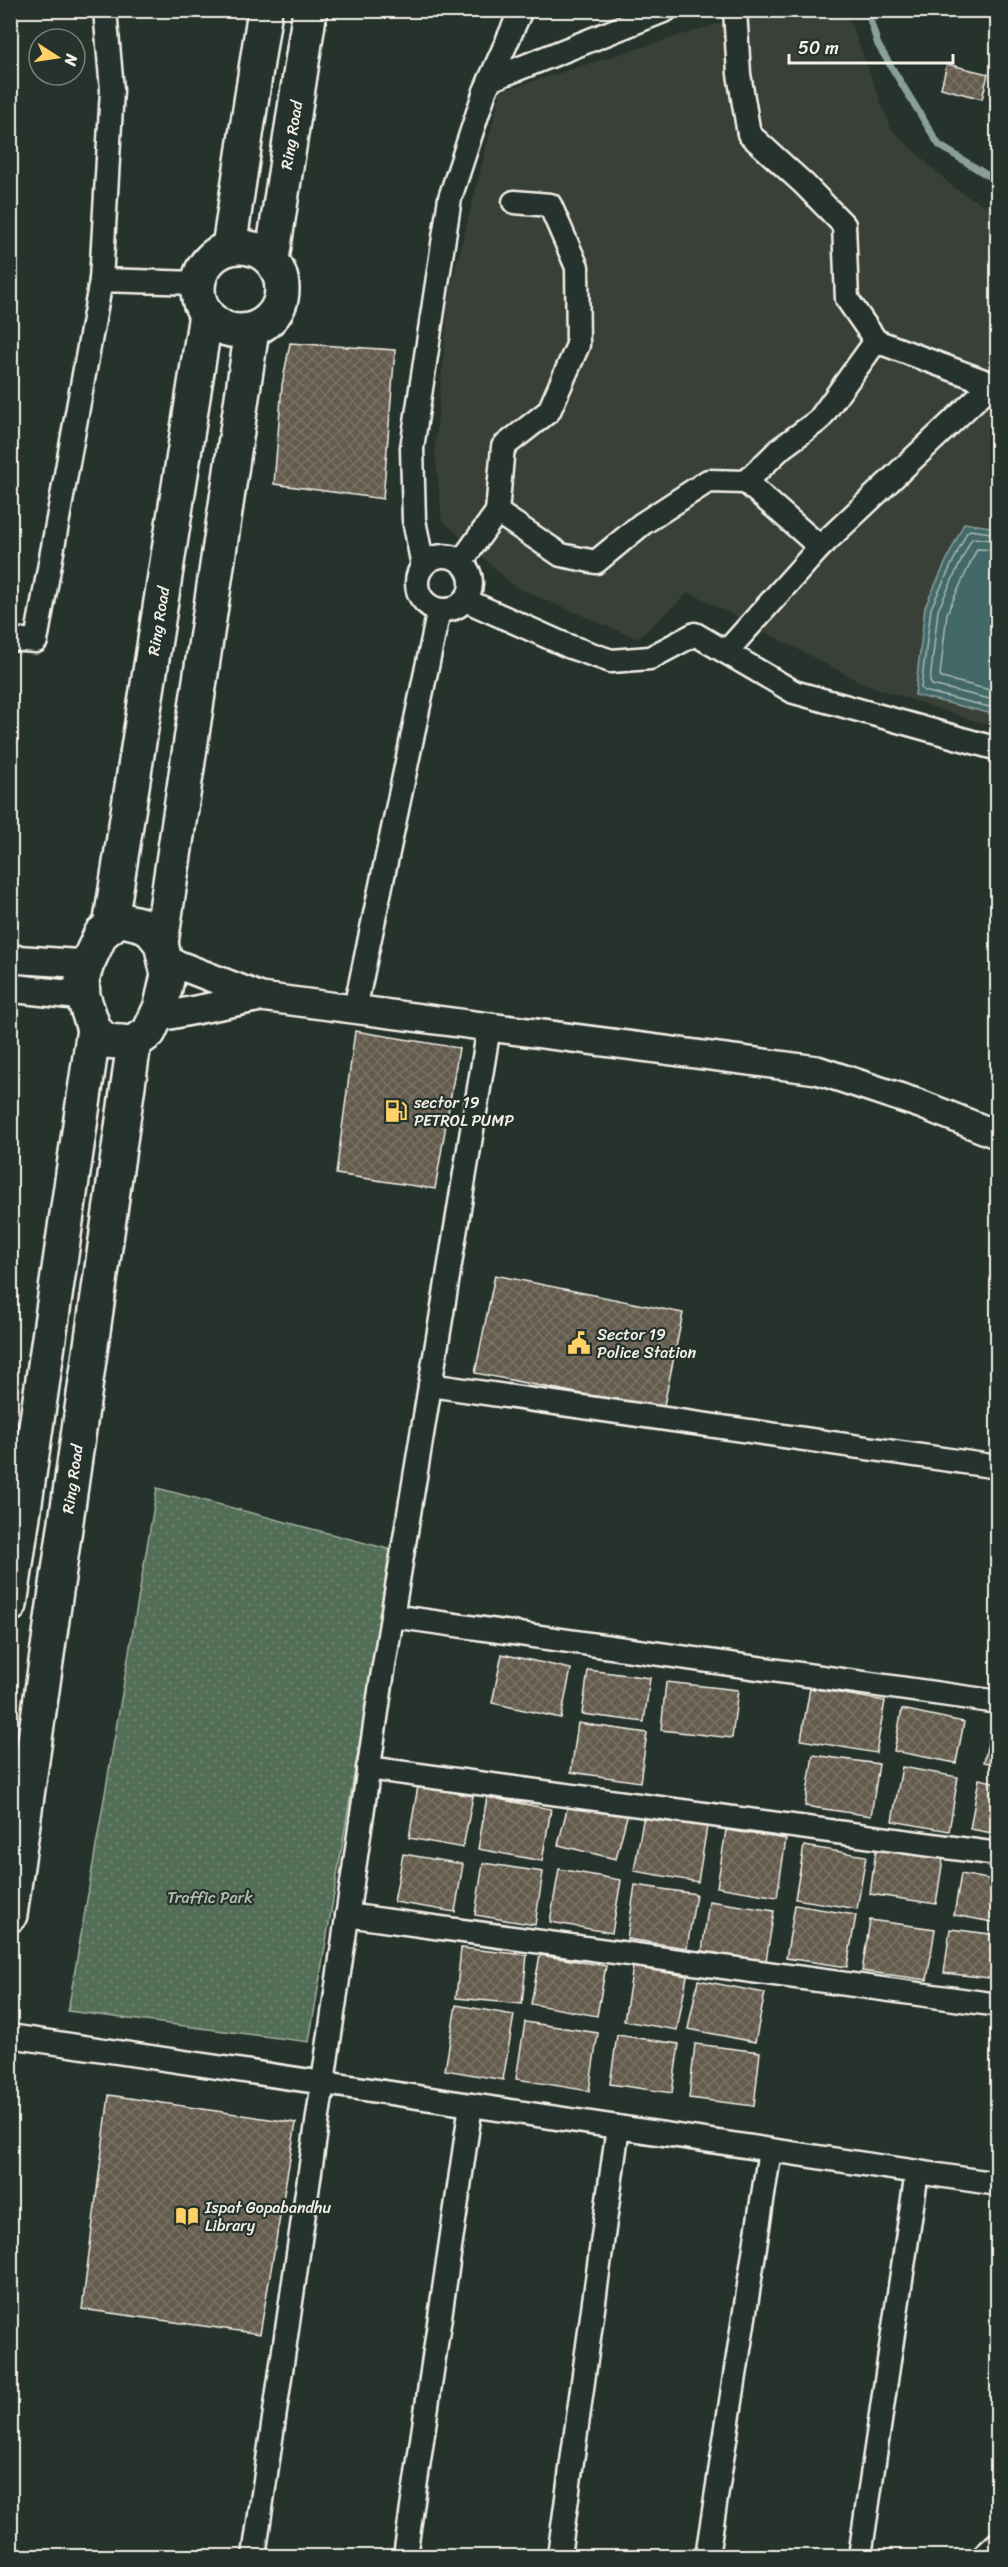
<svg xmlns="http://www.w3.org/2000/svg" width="1008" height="2567" font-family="Sriracha,sans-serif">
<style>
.built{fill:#393f37}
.park{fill:url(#park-dots);stroke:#a4b09f;stroke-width:1.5}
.water{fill:#436867;stroke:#8a9f9b;stroke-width:1.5}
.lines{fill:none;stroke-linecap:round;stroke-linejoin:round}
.shore{stroke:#adbab4;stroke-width:1.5}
.stream{stroke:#8a9f9b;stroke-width:7}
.building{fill:url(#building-cross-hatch);stroke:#f4f1e8;stroke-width:1.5}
.minor-casing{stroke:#f4f1e8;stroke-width:27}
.tertiary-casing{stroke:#f4f1e8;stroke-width:32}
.primary-casing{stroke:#f4f1e8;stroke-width:38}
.minor{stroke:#26332d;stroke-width:22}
.tertiary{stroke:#26332d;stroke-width:27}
.primary{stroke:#26332d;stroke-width:33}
.labels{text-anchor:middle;stroke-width:4.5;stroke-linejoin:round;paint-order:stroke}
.street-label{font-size:16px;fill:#f4f1e8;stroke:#26332d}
.poi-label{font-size:16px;fill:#f4f1e8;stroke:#26332d;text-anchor:start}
.park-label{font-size:16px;fill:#b4bdae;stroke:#26332d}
</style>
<defs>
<pattern id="park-dots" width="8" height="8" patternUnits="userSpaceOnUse" patternTransform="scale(1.5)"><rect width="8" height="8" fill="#536e56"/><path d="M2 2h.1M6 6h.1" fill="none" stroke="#6c836e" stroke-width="1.8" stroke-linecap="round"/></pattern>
<pattern id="building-cross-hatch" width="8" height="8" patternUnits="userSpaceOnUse" patternTransform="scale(1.5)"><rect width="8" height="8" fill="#645b4d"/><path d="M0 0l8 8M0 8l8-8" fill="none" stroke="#7b7367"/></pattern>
</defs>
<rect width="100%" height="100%" fill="#26332d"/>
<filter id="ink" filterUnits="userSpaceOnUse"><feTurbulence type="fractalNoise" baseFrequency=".0167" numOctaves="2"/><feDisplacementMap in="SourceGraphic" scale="12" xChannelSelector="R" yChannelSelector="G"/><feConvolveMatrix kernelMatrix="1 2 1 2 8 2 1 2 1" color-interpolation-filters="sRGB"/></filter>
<g filter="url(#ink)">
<polygon class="built" points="759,11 846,11 891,129 955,189 997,212 997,728 864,684 689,592 638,639 515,587 442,520 435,449 449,293 501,91"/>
<polygon class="park" points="157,1488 392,1550 309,2042 68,2011"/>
<polygon class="water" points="964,523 997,528 997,715 915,695 925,607"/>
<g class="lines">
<g class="shore">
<polyline points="998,534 970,530 967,532 931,608 921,688 924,691 998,709"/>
<polyline points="998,541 974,538 971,540 938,610 930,682 932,685 998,701"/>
<polyline points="998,550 977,549 947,613 940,675 942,678 998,692"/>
</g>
<polyline class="stream" points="867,10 878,45 939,145 998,182"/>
</g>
<g class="building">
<polygon points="947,64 988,74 982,99 941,88"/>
<polygon points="290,343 395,350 383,499 274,484 282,385"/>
<polygon points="355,1031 459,1048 435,1189 336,1174"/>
<polygon points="495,1275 683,1313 663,1410 475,1373"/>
<polygon points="502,1654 571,1669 561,1718 492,1703"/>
<polygon points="588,1670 650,1678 644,1722 582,1714"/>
<polygon points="666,1682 738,1690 732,1738 661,1730"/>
<polygon points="810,1688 885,1701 876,1753 801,1740"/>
<polygon points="902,1709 964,1722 956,1763 894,1751"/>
<polygon points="578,1723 647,1733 640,1782 571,1772"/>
<polygon points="991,1728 998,1729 998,1765 984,1762"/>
<polygon points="813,1755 879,1764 871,1816 805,1806"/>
<polygon points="902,1767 958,1777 949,1831 892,1821"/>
<polygon points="979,1779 998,1783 998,1834 970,1829"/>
<polygon points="418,1786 473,1796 463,1848 409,1838"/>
<polygon points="487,1797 551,1809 542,1861 478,1849"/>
<polygon points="569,1801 627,1816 616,1859 558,1845"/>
<polygon points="644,1815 707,1826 698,1882 634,1871"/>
<polygon points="726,1830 786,1839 777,1897 717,1887"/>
<polygon points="804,1846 866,1856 857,1909 795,1899"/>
<polygon points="876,1850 943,1859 936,1904 870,1894"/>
<polygon points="403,1854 463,1864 455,1912 394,1902"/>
<polygon points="483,1863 543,1872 535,1925 475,1915"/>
<polygon points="559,1869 621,1880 612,1933 550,1922"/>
<polygon points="961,1874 998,1881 998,1923 954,1915"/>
<polygon points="635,1885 696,1894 687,1948 627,1939"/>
<polygon points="709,1901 774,1911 766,1961 702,1951"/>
<polygon points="795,1905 856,1915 847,1967 786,1958"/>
<polygon points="870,1920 935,1929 927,1980 862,1971"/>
<polygon points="950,1929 998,1935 998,1979 944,1973"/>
<polygon points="461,1948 527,1955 522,2004 456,1998"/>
<polygon points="540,1955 606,1966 597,2016 531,2004"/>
<polygon points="633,1967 687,1976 677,2030 624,2021"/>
<polygon points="698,1980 765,1993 755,2042 688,2029"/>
<polygon points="456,2005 514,2015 503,2080 445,2070"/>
<polygon points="525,2022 598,2033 589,2091 516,2079"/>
<polygon points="617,2035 679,2044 672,2093 610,2084"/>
<polygon points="695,2044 760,2052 754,2106 689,2098"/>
<polygon points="109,2095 296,2123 260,2334 82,2309"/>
</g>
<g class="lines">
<g class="minor-casing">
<g id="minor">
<polyline points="490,80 666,10"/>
<polyline points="514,202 550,205 577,267 578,345 549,411 503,447 497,512 561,555 596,562 642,524 708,481 746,482 781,448 819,420 876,341 847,299 844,225 804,184 749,134 739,74 735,10"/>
<polyline points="101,280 112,90 105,10"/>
<polyline points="746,482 820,547"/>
<circle cx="444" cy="583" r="27"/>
<polyline points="461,562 497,512"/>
<polyline points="423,566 414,520 412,448 450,198 485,91 521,10"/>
<polyline points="465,600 568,646 611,661 650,658 695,634 794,692 998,749"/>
<polyline points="10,639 36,641 101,280 198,283"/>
<polyline points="726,652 820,547 992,384 876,341"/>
<polyline points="355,1009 439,610"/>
<polyline points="430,1385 998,1467"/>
<polyline points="392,1616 998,1702"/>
<polyline points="368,1768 998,1854"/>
<polyline points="347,1915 998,2005"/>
<polyline points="10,2036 998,2184"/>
<polyline points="254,2556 381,1684 489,1027"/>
<polyline points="405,2556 471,2105"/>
<polyline points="559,2556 618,2127"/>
<polyline points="707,2556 770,2150"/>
<polyline points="860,2556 917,2172"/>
<polyline points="984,2556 998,2543"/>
</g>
</g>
<g class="tertiary-casing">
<g id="tertiary">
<polyline points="10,959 87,964"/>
<polyline points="166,960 261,997 817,1070 920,1104 998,1135"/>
<polyline points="10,988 83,996"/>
<polyline points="155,1018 261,997"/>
</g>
</g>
<g class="primary-casing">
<g id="primary">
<circle cx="240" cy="289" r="42"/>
<polyline points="229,247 265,10"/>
<polyline points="272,259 310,10"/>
<polygon points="119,919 147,926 161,943 168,975 161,1006 149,1032 134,1043 105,1041 94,1029 83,996 82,979 87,964 101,934"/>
<polyline points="110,927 206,314"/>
<polyline points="161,943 252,330"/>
<polyline points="10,1605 94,1029"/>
<polyline points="10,1915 134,1043"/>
</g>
</g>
<use href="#minor" class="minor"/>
<use href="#tertiary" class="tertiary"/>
<use href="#primary" class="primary"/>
</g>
</g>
<defs>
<g id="fuel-bare" transform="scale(1.8)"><path d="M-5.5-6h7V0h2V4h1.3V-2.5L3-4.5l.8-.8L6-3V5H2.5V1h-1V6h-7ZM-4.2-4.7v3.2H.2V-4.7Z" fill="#ffd166" stroke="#26332d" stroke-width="2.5" paint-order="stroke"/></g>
<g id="civic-bare" transform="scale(1.8)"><path d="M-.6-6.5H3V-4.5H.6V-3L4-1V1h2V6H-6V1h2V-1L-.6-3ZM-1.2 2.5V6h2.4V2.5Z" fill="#ffd166" stroke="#26332d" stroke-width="2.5" paint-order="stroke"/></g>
<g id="library-bare" transform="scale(1.8)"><path d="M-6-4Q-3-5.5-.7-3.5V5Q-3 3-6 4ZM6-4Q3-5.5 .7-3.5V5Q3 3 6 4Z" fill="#ffd166" stroke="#26332d" stroke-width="2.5" paint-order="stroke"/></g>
</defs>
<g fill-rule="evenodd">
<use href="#fuel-bare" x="396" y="1111"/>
<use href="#civic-bare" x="579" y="1343"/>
<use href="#library-bare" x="187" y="2216"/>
</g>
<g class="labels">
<g class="street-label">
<text transform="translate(291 135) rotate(-81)" y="6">Ring Road</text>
<text transform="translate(158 621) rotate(-81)" y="6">Ring Road</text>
<text transform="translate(72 1479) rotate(-82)" y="6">Ring Road</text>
</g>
<g class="poi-label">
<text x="414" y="1108">sector 19<tspan x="414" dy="18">PETROL PUMP</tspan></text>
<text x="597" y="1340">Sector 19<tspan x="597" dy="18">Police Station</tspan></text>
<text x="205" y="2213">Ispat Gopabandhu<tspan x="205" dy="18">Library</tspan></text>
</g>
<g class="park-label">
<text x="210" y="1903">Traffic Park</text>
</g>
</g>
<rect width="1008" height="2567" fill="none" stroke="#26332d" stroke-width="36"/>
<rect x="18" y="18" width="972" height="2531" fill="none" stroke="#f4f1e8" stroke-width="2" filter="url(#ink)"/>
<g transform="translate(57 57) rotate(102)"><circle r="28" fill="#26332d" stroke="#787f78" stroke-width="1.5"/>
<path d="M0-4.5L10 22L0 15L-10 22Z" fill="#ffd166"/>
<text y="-9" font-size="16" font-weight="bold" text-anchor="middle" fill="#f4f1e8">N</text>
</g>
<path d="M789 54v9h164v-9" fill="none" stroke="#f4f1e8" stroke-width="3"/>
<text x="798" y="54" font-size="18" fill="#f4f1e8" stroke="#26332d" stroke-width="4.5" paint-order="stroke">50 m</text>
</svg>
